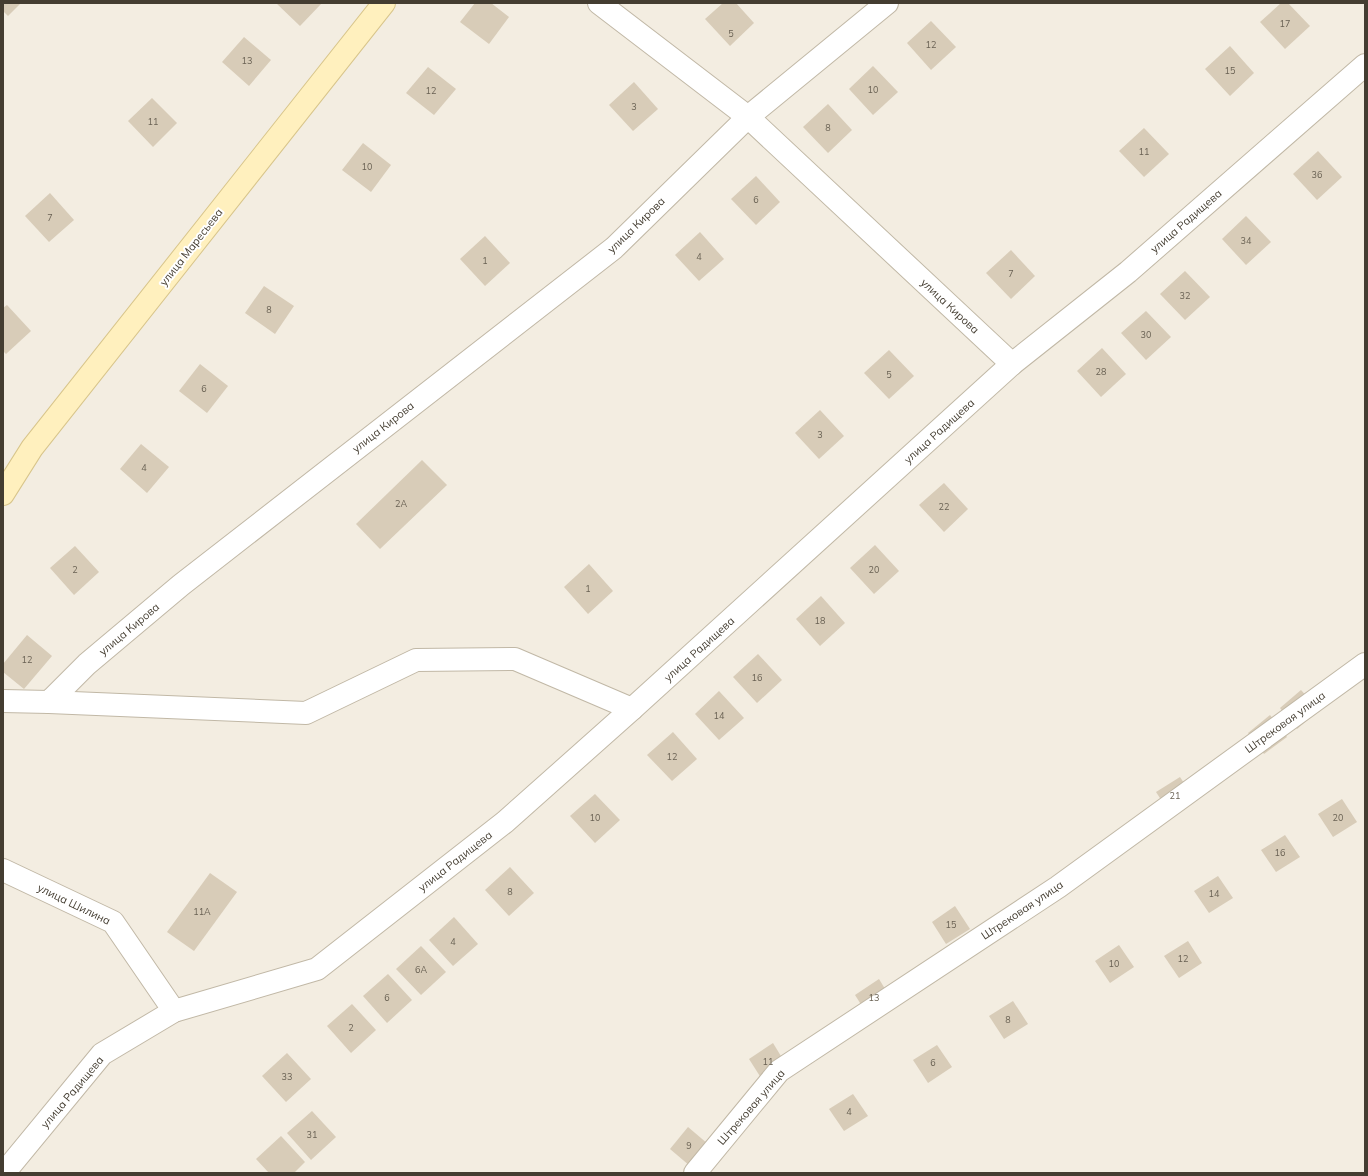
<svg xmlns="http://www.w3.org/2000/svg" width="1368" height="1176" font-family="Mulish,sans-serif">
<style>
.building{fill:#d8ccb8}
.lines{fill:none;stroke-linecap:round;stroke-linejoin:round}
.street-casing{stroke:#c1b8a6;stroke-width:24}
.secondary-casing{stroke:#d8c58b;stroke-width:24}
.street{stroke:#fff;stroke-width:22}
.secondary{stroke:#fff0be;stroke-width:22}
.labels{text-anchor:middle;stroke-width:4;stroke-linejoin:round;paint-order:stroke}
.number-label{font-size:9px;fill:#696153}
.street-label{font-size:11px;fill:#443d31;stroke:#fff}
</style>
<rect width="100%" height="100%" fill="#f3ede1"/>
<g class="building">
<polygon points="3,3 21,3 8,16 3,11"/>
<polygon points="276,3 322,3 300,26"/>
<polygon points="475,3 491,3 509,17 489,44 460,22"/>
<polygon points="723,3 736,3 754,23 730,46 705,19"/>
<polygon points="1281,3 1288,3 1310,26 1285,49 1260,22"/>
<polygon points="931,21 956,47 931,70 907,43"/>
<polygon points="244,37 271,60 249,86 222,62"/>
<polygon points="1230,46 1254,73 1230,96 1205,69"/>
<polygon points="873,66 898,92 873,115 849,89"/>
<polygon points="428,67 456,89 434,115 406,93"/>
<polygon points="634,82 658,109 633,131 609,105"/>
<polygon points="152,98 177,123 153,147 128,121"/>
<polygon points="828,104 852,130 828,153 803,127"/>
<polygon points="1144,128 1169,154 1144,177 1119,151"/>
<polygon points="363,143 391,165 371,192 342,170"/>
<polygon points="1318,151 1342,177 1317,200 1293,174"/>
<polygon points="756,176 780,202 756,225 731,199"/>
<polygon points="50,193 74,220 49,242 25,216"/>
<polygon points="1246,216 1271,242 1246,265 1222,239"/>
<polygon points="700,232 724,259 699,281 675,255"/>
<polygon points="485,236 510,263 485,286 460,259"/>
<polygon points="1011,250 1035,276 1011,299 986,273"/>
<polygon points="1185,271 1210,297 1185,320 1160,294"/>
<polygon points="264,286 294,306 275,334 245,313"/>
<polygon points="7,305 31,331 6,354 3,351 3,308"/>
<polygon points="1146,311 1171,337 1146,360 1121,333"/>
<polygon points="1102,348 1126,374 1101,397 1077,371"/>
<polygon points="889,350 914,376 889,399 864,373"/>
<polygon points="200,364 228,386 207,413 179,391"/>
<polygon points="820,410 844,436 819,459 795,433"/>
<polygon points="141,444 169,467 147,493 120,469"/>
<polygon points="422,460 447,485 380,549 356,524"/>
<polygon points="944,483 968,509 944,532 919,505"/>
<polygon points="875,545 899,571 874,594 850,568"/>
<polygon points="75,546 99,572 74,595 50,568"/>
<polygon points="589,564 613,591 588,614 564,587"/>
<polygon points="821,596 845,623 820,646 796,619"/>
<polygon points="27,635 52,656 24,689 3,672 3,664"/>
<polygon points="758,654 782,680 757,703 733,677"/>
<polygon points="1301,690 1319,710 1297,729 1280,708"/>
<polygon points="719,691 744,718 719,740 695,714"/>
<polygon points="1270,715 1287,737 1264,754 1248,733"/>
<polygon points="673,732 697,759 672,781 647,755"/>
<polygon points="1180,777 1195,800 1171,815 1156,792"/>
<polygon points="595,794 620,820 595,843 570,816"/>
<polygon points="1342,799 1357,822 1333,837 1318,814"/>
<polygon points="1285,835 1300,857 1276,872 1261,850"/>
<polygon points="510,867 534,893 509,916 485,890"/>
<polygon points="210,873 237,892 194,951 167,932"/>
<polygon points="1218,876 1233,898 1209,913 1194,891"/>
<polygon points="955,906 970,929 946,944 932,922"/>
<polygon points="454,917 478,944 453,966 429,940"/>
<polygon points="1188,941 1202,963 1179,978 1164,956"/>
<polygon points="1119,945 1134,967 1110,983 1095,961"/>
<polygon points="421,946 446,972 421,995 396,969"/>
<polygon points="388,974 412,1000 387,1023 363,996"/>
<polygon points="879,979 893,1002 869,1017 855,995"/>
<polygon points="1013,1001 1028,1024 1004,1039 989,1016"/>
<polygon points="352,1004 376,1030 351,1053 327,1026"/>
<polygon points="773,1043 787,1066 763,1081 749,1059"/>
<polygon points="937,1045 952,1067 928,1083 913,1060"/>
<polygon points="287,1053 311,1079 286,1102 262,1076"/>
<polygon points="853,1094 868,1116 844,1131 829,1109"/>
<polygon points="312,1111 336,1137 311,1160 287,1133"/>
<polygon points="688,1127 708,1144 690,1166 670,1149"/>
<polygon points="281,1136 305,1162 294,1173 269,1173 256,1159"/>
</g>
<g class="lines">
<g class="street-casing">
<g id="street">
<polyline points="599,3 748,117 1012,364"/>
<polyline points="3,701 49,702 87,664 181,585 614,248 748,117 887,3"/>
<polyline points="49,702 306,713 416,660 515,659 632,709"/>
<polyline points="3,870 113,922 174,1011"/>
<polyline points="4,1173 102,1054 174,1011 317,969 505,822 632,709 1012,364 1128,272 1365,65"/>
<polyline points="695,1173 779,1071 1058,887 1365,664"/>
</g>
</g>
<g class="secondary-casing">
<polyline id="secondary" points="3,494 32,448 384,3"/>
</g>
<use href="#street" class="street"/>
<use href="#secondary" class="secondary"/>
</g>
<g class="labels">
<g class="number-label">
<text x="1285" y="27">17</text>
<text x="731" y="37">5</text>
<text x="931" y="48">12</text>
<text x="247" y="64">13</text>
<text x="1230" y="74">15</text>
<text x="873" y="93">10</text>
<text x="431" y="94">12</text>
<text x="634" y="110">3</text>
<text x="153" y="125">11</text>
<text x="828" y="131">8</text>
<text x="1144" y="155">11</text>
<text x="367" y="170">10</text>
<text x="1317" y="178">36</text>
<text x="756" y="203">6</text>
<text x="50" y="221">7</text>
<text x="1246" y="244">34</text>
<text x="699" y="260">4</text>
<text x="485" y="264">1</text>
<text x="1011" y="277">7</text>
<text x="1185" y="299">32</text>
<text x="269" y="313">8</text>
<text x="1146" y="338">30</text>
<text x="1101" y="375">28</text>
<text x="889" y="378">5</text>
<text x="204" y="392">6</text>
<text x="820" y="438">3</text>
<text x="144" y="471">4</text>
<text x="401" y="507">2А</text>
<text x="944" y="510">22</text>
<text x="75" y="573">2</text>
<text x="874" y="573">20</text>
<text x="588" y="592">1</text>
<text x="820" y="624">18</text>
<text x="27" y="663">12</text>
<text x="757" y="681">16</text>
<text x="719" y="719">14</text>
<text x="672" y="760">12</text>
<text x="1175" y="799">21</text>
<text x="595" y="821">10</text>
<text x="1338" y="821">20</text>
<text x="1280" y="856">16</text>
<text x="510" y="895">8</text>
<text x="1214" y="897">14</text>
<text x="202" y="915">11А</text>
<text x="951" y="928">15</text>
<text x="453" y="945">4</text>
<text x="1183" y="962">12</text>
<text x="1114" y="967">10</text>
<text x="421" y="973">6А</text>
<text x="387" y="1001">6</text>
<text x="874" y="1001">13</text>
<text x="1008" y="1023">8</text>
<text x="351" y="1031">2</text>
<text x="768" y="1065">11</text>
<text x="933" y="1066">6</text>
<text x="287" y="1080">33</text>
<text x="849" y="1115">4</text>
<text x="312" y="1138">31</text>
<text x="689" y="1149">9</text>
</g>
<g class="street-label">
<text transform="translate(1186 221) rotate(-41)" y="4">улица Радищева</text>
<text transform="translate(636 225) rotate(-44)" y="4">улица Кирова</text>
<text transform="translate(191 247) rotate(-52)" y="4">улица Маресьева</text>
<text transform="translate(950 306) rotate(43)" y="4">улица Кирова</text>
<text transform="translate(383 427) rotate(-38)" y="4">улица Кирова</text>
<text transform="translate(939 431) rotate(-42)" y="4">улица Радищева</text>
<text transform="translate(129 629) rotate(-40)" y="4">улица Кирова</text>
<text transform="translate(699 649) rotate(-42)" y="4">улица Радищева</text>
<text transform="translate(1285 722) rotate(-36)" y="4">Штрековая улица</text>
<text transform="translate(455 861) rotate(-38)" y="4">улица Радищева</text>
<text transform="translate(74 904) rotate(26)" y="4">улица Шилина</text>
<text transform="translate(1022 910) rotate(-34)" y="4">Штрековая улица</text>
<text transform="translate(72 1092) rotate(-50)" y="4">улица Радищева</text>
<text transform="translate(751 1107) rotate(-49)" y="4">Штрековая улица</text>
</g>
</g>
<rect width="1368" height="1176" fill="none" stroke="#443d31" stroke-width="8"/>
</svg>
